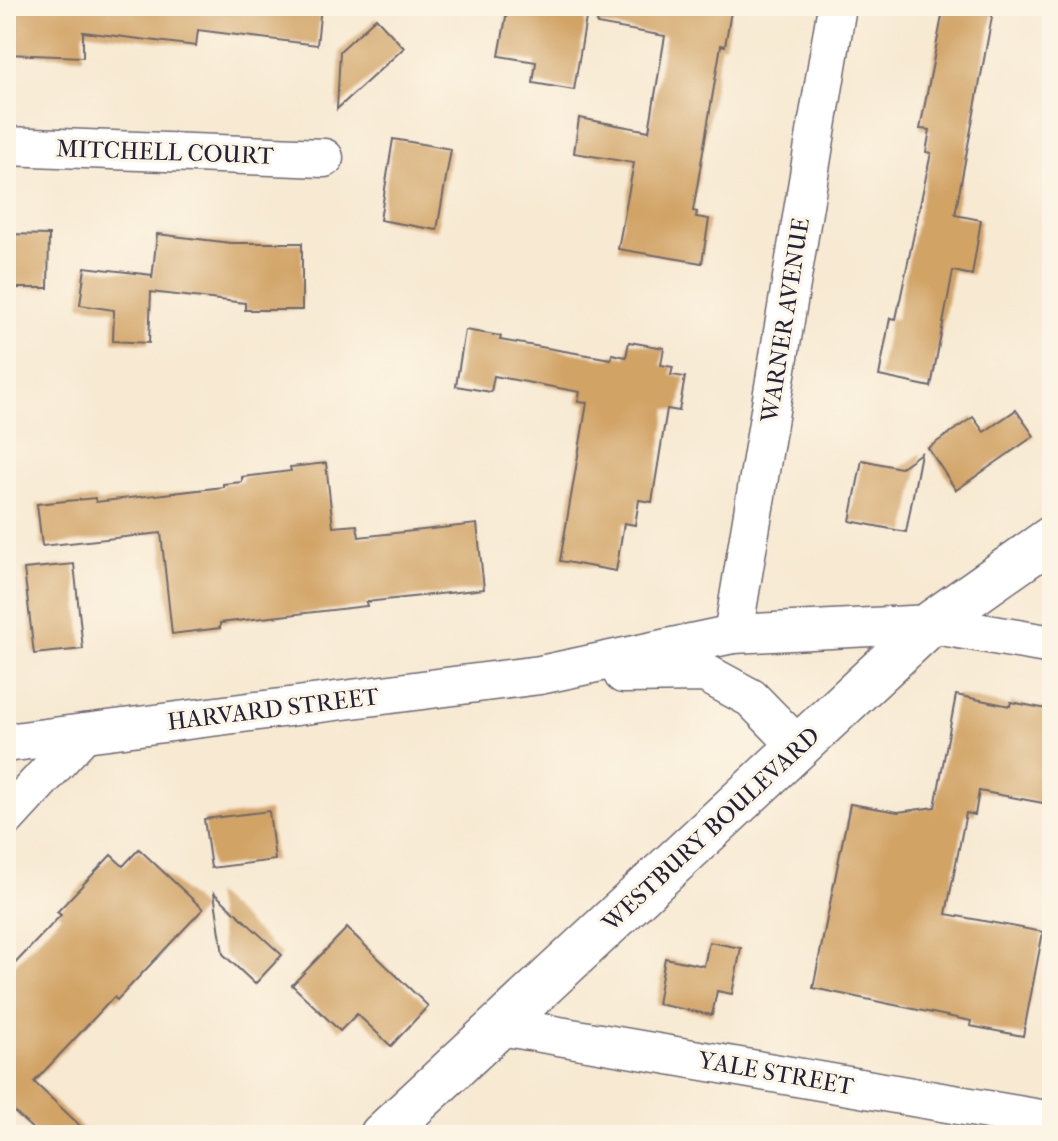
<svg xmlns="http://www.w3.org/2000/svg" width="1058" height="1141" font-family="'IM FELL French Canon',serif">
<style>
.building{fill:#d1a365}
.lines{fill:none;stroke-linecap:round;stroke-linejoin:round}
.street-casing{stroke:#6d6870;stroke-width:41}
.secondary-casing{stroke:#6d6870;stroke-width:47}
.street{stroke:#fff;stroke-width:38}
.secondary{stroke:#fff;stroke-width:44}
.labels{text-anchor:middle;stroke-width:6;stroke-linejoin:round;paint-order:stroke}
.street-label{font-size:24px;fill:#22223b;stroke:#fcf5e5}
</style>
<rect width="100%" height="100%" fill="#fcf5e5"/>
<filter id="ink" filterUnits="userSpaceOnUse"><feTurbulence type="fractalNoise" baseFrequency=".0125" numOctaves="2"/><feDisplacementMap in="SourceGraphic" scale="16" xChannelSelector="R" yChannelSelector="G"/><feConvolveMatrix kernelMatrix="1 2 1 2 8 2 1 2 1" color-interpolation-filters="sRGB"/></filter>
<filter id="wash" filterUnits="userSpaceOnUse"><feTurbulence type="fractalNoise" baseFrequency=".006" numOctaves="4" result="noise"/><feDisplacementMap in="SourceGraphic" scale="32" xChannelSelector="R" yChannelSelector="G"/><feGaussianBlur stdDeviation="1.8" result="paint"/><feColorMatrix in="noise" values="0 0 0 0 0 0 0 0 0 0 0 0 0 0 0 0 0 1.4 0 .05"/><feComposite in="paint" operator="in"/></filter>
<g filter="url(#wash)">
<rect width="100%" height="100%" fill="#f7e9d2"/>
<g id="blocks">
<g class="building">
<polygon points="6,6 321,6 317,45 198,30 196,46 83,32 83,57 6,54"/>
<polygon points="508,6 588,6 574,90 533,83 536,62 499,56"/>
<polygon points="598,6 732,6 725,46 721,45 693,211 697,212 696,217 709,219 702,263 618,249 634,163 574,153 579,118 649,131 665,36 597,24"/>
<polygon points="944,6 994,6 955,215 981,220 972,275 953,271 931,387 879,376 890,318 896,319 931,153 926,152 930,130 920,129"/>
<polygon points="376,18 404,48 337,109 340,51"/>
<polygon points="393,139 451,149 437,230 380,220"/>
<polygon points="6,234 49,235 48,288 6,288"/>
<polygon points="157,234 231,243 302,243 302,310 245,310 245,303 151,292 149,343 113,341 114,310 80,305 85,267 152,275 152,279"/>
<polygon points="465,330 501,336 500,340 611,359 612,354 626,357 629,342 664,348 661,365 673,367 671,375 685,377 679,411 667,409 652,502 639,500 635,525 624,523 616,571 560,561 587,403 578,402 580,392 494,376 491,392 456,386"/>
<polygon points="1016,410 1034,436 956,490 928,448 973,417 984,432"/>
<polygon points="921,453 906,532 850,521 862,460 900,468"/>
<polygon points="326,463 333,527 357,525 359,537 477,524 484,589 366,602 367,606 220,623 220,628 172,634 161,533 42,546 37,504 95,498 96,502 223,487 223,484 242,482 242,477 291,471 290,467"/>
<polygon points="74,564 83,649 34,654 24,569"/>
<polygon points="956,695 1010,706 1011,702 1052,710 1052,758 1043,803 979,791 975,815 966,813 946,914 1043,932 1023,1036 970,1026 971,1021 813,988 850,804 898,812 935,807"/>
<polygon points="269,811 275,860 211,868 204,819"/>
<polygon points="139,849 203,909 117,1000 114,997 34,1082 90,1135 39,1135 10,1108 6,1112 6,973 61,915 57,912 111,855 123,866"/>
<polygon points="214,893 282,955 255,984 223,954"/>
<polygon points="347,928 428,1006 391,1046 357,1014 340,1031 292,985"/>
<polygon points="709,942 741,948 732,994 717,991 712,1015 657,1004 665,958 704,966"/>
</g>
</g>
</g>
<g filter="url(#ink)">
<use href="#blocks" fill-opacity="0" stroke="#6d6870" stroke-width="2"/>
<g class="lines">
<g class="street-casing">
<g id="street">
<polyline points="6,146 324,158"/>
<polyline points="733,634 837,6"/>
<polyline points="623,674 705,673 751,698 799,747"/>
<polyline points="6,743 540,675 733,634 930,624 1052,645"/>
<polyline points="6,818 84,733"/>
<polyline points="501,1026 1052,1121"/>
</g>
</g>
<g class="secondary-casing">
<polyline id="secondary" points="382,1135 930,624 1052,538"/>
</g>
<use href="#street" class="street"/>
<use href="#secondary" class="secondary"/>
</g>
</g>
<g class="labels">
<g class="street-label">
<text transform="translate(165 152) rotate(2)" y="8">MITCHELL COURT</text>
<text transform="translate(785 320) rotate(-81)" y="8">WARNER AVENUE</text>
<text transform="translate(273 709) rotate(-7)" y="8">HARVARD STREET</text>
<text transform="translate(711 829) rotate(-43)" y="8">WESTBURY BOULEVARD</text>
<text transform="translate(776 1073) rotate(10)" y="8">YALE STREET</text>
</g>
</g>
<rect width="1058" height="1141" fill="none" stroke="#fcf5e5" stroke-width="32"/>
</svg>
